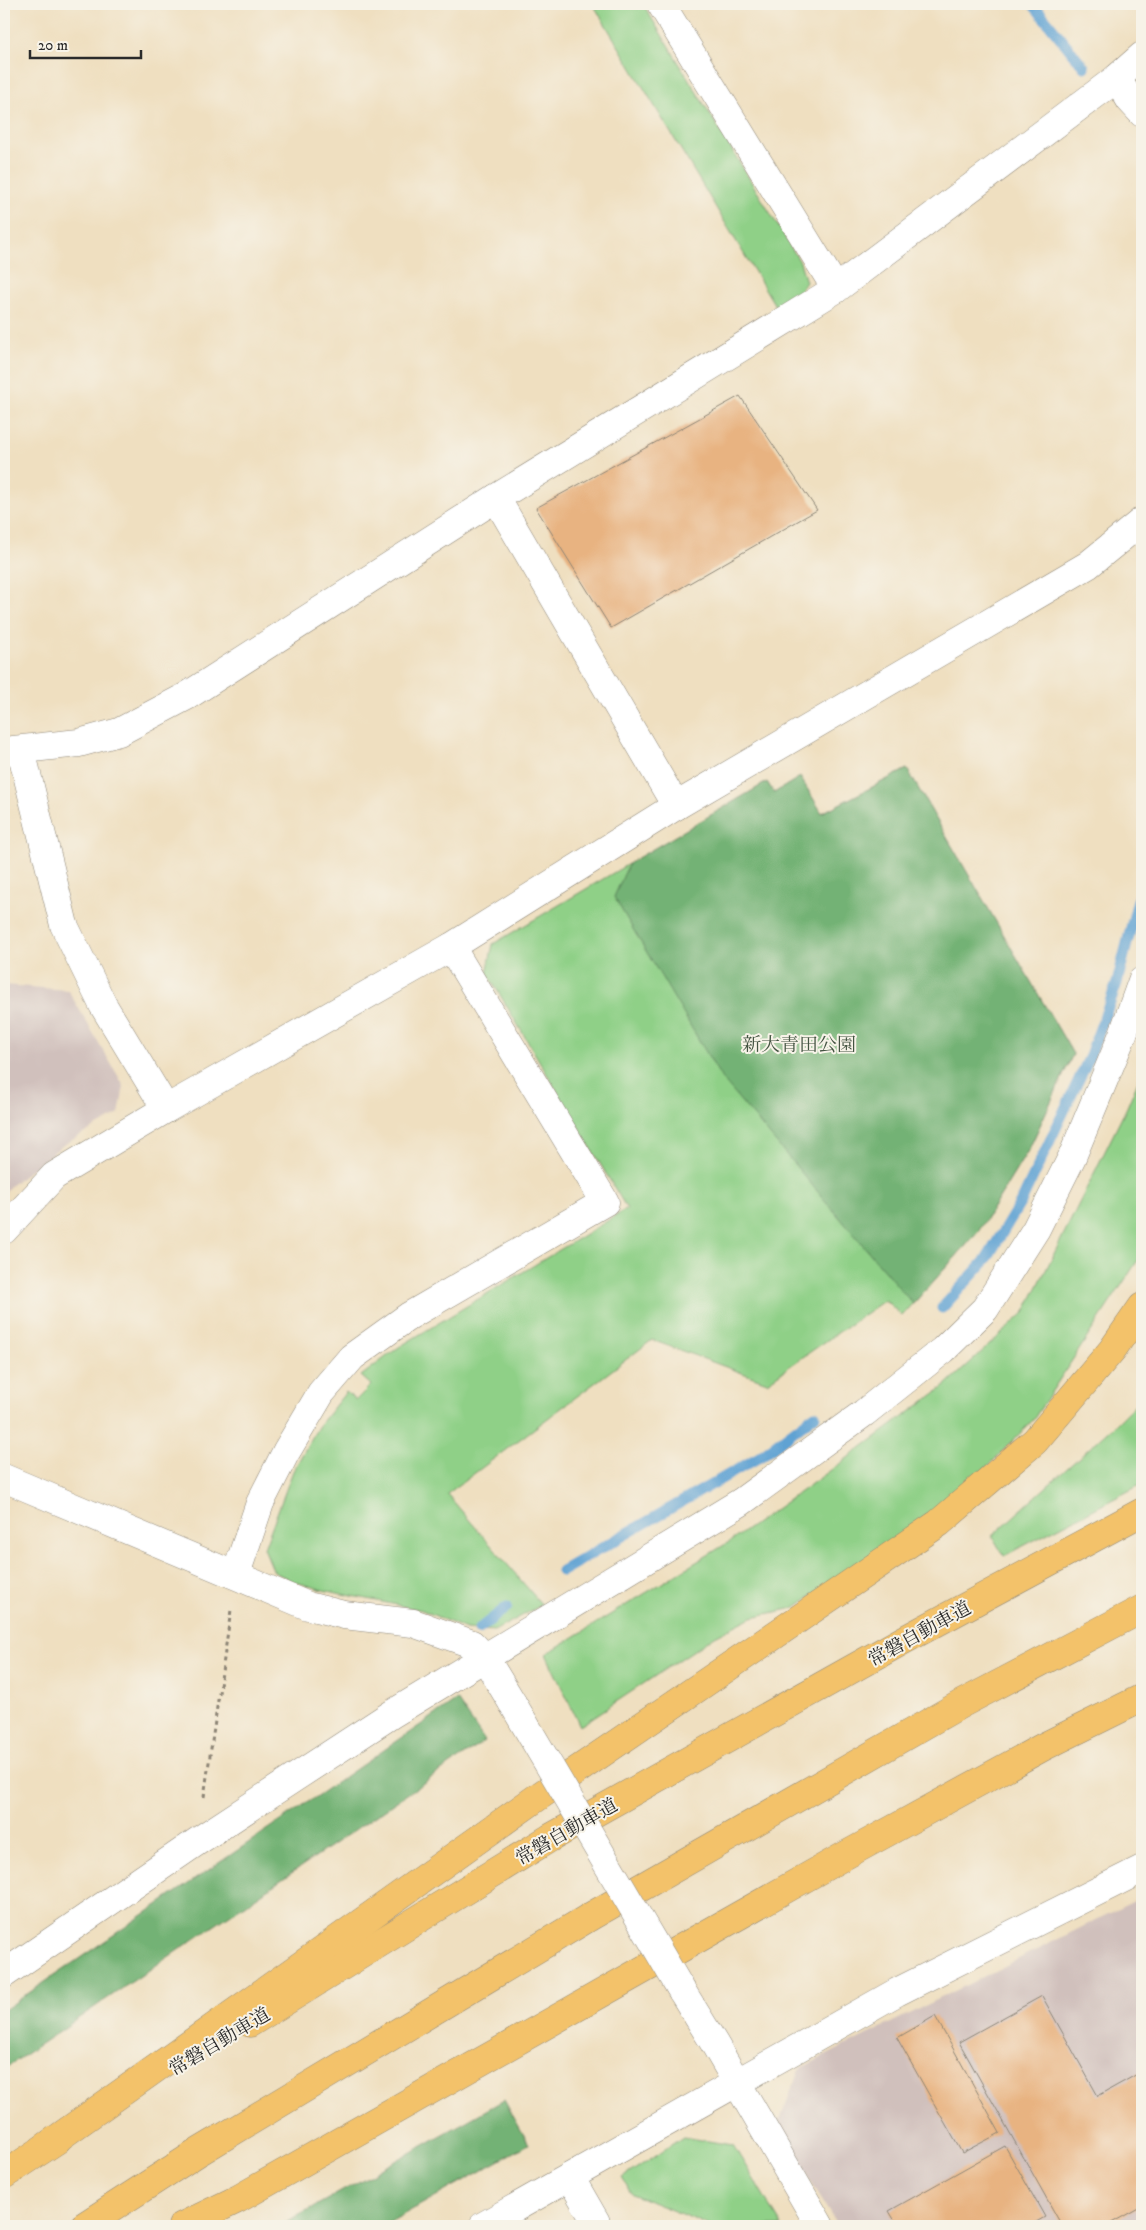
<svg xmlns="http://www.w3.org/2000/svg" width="1146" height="2230" font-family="'IM FELL DW Pica','Noto Serif JP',serif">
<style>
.industrial{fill:#d0c0bc}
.green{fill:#8fd087;stroke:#5d7e59}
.forest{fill:#73b274;stroke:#4f6e50}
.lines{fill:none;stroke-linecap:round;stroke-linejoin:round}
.stream{stroke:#5ea2d3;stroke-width:11}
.building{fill:#e8b381}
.minor-casing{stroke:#8d8576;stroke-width:29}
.highway-casing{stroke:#8d8576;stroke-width:29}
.path{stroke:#8d8576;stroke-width:3;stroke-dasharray:4 4;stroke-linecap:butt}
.minor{stroke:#fff;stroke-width:28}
.highway{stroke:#f3c26a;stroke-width:28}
.minor-bridge-casing{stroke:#8d8576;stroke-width:29;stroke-linecap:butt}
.minor-bridge{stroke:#fff;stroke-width:28}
.labels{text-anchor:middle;stroke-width:4;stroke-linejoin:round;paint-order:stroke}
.park-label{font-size:19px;fill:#445442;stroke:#f7f3e8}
.street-label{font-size:19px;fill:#2b2b2b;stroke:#f7f3e8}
</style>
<rect width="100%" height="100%" fill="#f7f3e8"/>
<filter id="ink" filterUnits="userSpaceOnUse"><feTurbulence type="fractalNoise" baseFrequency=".02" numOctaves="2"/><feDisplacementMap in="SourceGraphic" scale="10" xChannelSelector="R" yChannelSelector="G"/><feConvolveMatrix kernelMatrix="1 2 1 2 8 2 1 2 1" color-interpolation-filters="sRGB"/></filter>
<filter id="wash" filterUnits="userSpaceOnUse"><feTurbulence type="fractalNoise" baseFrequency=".0096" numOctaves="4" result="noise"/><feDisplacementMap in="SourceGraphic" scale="20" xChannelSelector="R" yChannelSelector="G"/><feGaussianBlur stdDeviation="1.12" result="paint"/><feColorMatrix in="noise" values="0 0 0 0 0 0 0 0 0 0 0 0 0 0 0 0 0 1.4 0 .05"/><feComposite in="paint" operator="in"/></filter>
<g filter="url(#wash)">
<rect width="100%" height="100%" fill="#efdfc0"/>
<g class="industrial">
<polygon points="4,985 68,990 124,1086 119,1114 63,1145 10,1186 4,1194"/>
<polygon points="1142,1897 1142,2226 838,2226 778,2126 799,2069"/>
</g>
<g class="green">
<polygon points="593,4 643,4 800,262 806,282 782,317"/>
<polygon points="907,769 1073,1054 1029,1149 978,1232 902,1316 885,1300 767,1382 652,1340 447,1494 542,1605 494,1631 466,1629 422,1610 327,1591 295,1582 274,1572 264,1548 293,1471 318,1427 346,1392 356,1400 371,1385 361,1376 399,1347 627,1209 487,973 493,944 767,782 774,793 800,777 822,813"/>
<polygon points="1142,1071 1142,1254 1033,1420 964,1491 794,1608 752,1617 715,1636 580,1726 546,1654 734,1539 838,1465 945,1386 1025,1312 1127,1107"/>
<polygon points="1142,1398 1142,1484 1004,1556 992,1536 1114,1426"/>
<polygon points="683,2137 733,2145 782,2226 711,2226 632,2194 622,2178"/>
</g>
<g class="forest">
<polygon points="907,769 1073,1054 1029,1149 978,1232 913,1304 722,1079 614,897 629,863 767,782 774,793 800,777 822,813"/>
<polygon points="457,1700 485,1741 4,2069 4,2010"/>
<polygon points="504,2100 529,2144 383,2226 280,2226"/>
</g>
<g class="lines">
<g class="stream">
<polyline points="1033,4 1084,67"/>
<polyline points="942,1308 986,1260 1022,1200 1089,1058 1117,983 1142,884"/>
<polyline points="562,1571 761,1456 815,1415"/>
<polyline points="479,1629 507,1607"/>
</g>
</g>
<g id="blocks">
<g class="building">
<polygon points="740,396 817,510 611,628 536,508"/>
<polygon points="1042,1996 1098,2096 1141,2072 1142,2074 1142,2206 1106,2226 1062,2226 959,2042"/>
<polygon points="935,2016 1000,2133 962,2153 897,2038"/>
<polygon points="1005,2146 1045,2217 1029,2226 898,2226 889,2211"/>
</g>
</g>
</g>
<g filter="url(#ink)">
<use href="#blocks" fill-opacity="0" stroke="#8d8576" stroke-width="1"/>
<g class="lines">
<g class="minor-casing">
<g id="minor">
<polyline points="661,4 836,289"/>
<polyline points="1117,78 1130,100 1142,113"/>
<polyline points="21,750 64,925 103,1005 166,1109"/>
<polyline points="4,751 79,743 119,732 187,696 496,498 836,289 1117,78 1142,56"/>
<polyline points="676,806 1088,565 1142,521"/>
<polyline points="451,947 676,806 496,498"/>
<polyline points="4,1230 54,1176 166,1109 451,947 605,1202 409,1316 352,1357 321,1393 286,1452 260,1503 236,1574"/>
<polyline points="4,1478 308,1606 344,1615 413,1623 472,1644 485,1658 513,1704"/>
<polyline points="4,1974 198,1841 392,1714 741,1502 864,1413 943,1350 985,1309 1036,1229 1072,1157 1123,1034 1142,981"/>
<polyline points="682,1991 714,2043 820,2226"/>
<polyline points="570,2177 596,2222 590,2226"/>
<polyline points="483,2226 897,1992 1142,1869"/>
</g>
</g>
<g class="highway-casing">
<g id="highway">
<polyline points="250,2023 550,1838 902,1641 1142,1512"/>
<polyline points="41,2150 535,1799 939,1523 1035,1441 1112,1350 1142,1307"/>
<polyline points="4,2175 57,2140"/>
<polyline points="84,2226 197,2153 593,1915 961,1704 1142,1609"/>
<polyline points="182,2226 238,2199 846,1855 1043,1747 1142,1698"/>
</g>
</g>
<polyline class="path" points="204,1797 231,1610"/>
<use href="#minor" class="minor"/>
<use href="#highway" class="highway"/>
<g class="minor-bridge-casing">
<polyline id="minor-bridge" points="513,1704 682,1991"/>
</g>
<use href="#minor-bridge" class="minor-bridge"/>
</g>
</g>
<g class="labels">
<g class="park-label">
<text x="799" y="1051">新大青田公園</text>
</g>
<g class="street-label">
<text transform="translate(919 1633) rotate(-29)" y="7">常磐自動車道</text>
<text transform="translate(566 1831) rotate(-30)" y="7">常磐自動車道</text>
<text transform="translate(219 2041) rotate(-31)" y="7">常磐自動車道</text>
</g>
</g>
<rect width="1146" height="2230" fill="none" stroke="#f7f3e8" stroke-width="20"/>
<path d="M30 50v8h111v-8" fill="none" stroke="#2b2b2b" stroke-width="2.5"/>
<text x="38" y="50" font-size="15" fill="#2b2b2b" stroke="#f7f3e8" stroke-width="4" paint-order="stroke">20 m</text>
</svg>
